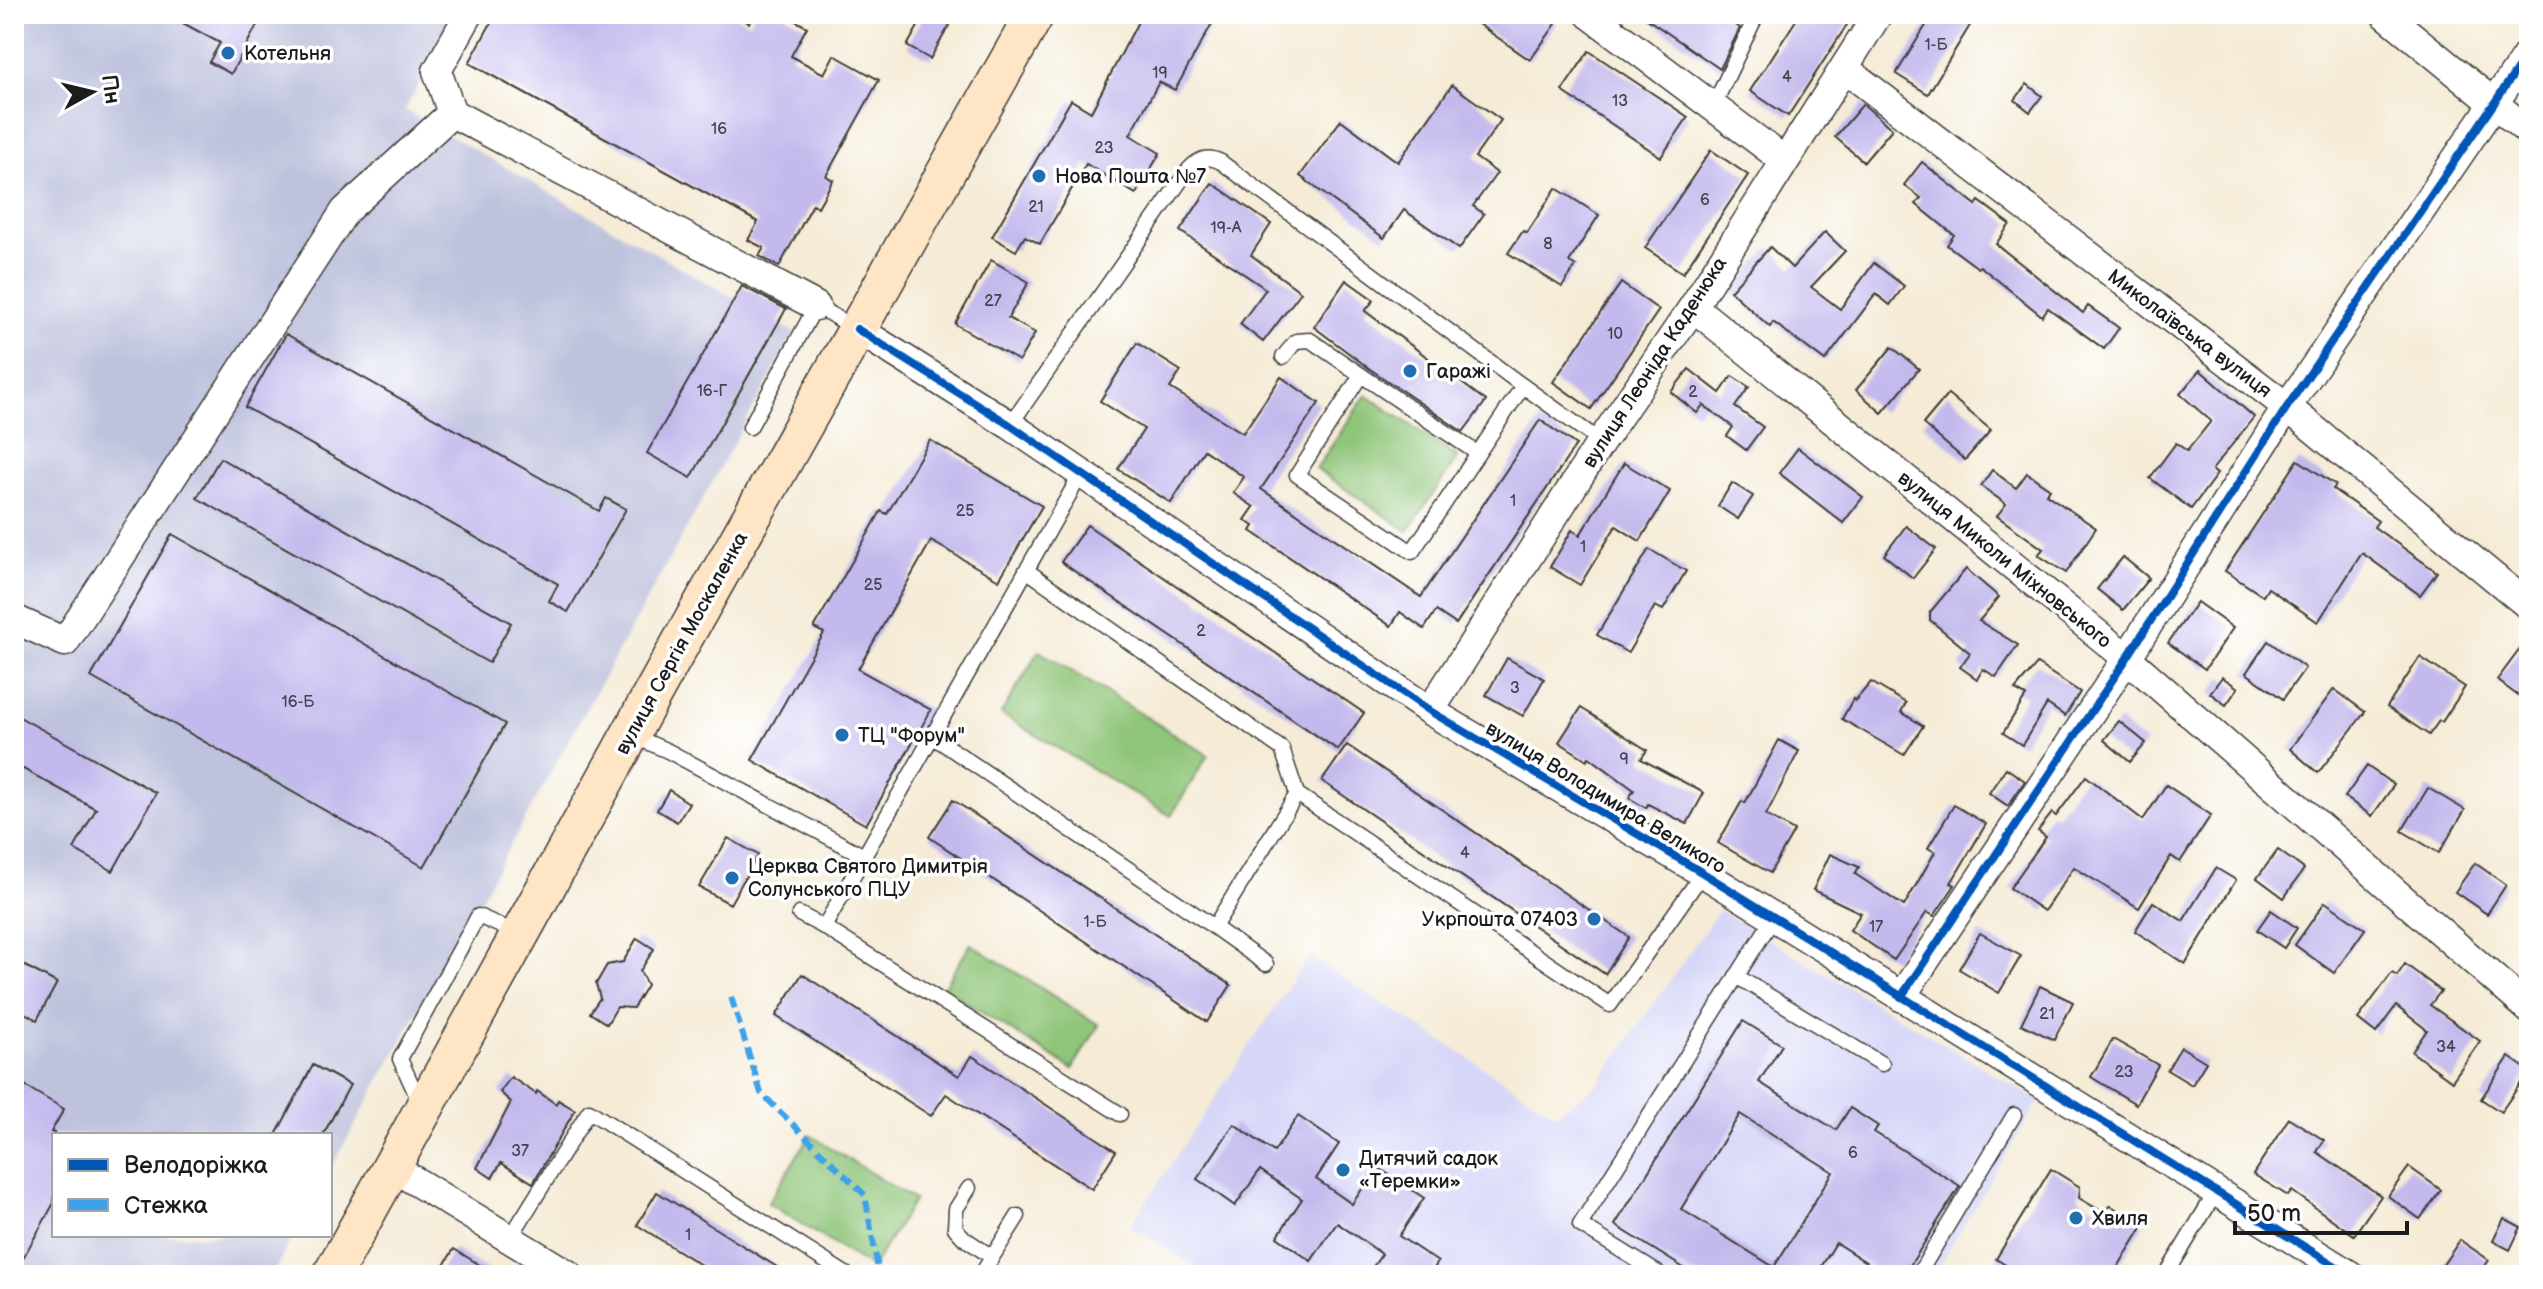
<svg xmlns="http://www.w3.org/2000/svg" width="2543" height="1289" font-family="'Balsamiq Sans',sans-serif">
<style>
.built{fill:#d6d7f8}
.industrial{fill:#bec2dd}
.green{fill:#8fc578;stroke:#56704a;stroke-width:2}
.building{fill:#c3b9ed;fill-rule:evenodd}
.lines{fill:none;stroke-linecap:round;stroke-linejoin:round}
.lane-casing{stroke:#3d3b38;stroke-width:17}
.street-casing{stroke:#3d3b38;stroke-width:31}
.secondary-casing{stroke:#3d3b38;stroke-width:41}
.lane{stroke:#fff;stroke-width:14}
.street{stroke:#fff;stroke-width:28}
.secondary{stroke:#fde5c5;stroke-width:38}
.quiet{stroke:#3da2ea;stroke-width:6;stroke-dasharray:12 6;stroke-linecap:butt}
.cycleway-casing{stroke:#fff;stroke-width:13}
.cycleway{stroke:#0057b8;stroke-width:8}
.poi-dot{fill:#1f6fb2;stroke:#fff;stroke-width:3}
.labels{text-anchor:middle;stroke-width:7;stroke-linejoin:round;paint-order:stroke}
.number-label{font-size:16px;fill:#464350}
.poi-label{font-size:20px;fill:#1c1c1c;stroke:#fff;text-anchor:start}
.street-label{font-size:20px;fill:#1c1c1c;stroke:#fff}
</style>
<rect width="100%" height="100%" fill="#fff"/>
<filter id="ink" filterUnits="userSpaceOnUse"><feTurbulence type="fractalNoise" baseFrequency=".0125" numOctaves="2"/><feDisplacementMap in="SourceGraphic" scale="16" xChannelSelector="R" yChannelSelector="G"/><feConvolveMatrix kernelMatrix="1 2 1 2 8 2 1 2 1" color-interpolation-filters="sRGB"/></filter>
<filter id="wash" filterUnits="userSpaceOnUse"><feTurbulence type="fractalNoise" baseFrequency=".006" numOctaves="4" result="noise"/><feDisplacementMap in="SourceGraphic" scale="32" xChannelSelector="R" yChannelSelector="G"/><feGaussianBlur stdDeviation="1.8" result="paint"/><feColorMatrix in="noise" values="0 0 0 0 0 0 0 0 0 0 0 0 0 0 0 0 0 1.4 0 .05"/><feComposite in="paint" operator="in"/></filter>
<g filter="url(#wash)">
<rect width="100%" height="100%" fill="#f5ebd6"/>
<polygon class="built" points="1719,910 2039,1101 1941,1262 1961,1275 1209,1275 1130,1226 1309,956 1556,1114 1598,1084"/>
<polygon class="industrial" points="14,14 456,14 405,110 795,333 330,1170 330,1135 54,1135 54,1235 294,1235 272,1275 14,1275"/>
<g class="green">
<polygon points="1366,395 1458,457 1408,531 1316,469"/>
<polygon points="1039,651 1208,755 1171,816 1001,714"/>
<polygon points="971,944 1099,1025 1072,1069 943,988"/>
<polygon points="810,1135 914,1200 872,1268 768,1203"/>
</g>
<g id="blocks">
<g class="building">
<polygon points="166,14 263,14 231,74 209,62 220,43"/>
<polygon points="496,14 732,14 749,23 754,14 783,14 807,27 791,56 824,74 834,55 879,80 826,176 833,180 818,207 813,204 779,267 759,256 764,248 748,240 758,222 469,63"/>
<polygon points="925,14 956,14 930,59 907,46"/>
<polygon points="1142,14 1203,14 1214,20 1175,90 1159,82 1130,135 1160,153 1136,194 1086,164 1040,244 1025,236 1016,251 992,237 1071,100 1091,112"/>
<polygon points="1464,14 1542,14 1556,24 1530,60"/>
<polygon points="1640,14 1720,14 1740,28 1720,69"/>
<polygon points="1800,14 1854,14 1788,116 1750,91"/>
<polygon points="1933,14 1977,14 1928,94 1896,74"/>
<polygon points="1589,51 1688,117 1661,157 1562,91"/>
<polygon points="2027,84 2042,96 2030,112 2015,100"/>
<polygon points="1452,85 1501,120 1475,157 1497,173 1473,206 1484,214 1459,249 1404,210 1384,238 1300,176 1341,120 1398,162"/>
<polygon points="1863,104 1892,129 1864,162 1835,137"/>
<polygon points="1711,150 1748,175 1683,273 1645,248"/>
<polygon points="1922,162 1976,205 1979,201 2010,224 1996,244 2083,313 2088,306 2119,328 2104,349 2048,308 2042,316 1980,266 1978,268 1947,245 1954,235 1916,204 1921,198 1904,185"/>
<polygon points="1212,183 1271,224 1251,255 1301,292 1263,342 1240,324 1266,289 1180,231"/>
<polygon points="1556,188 1599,215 1569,262 1576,266 1562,287 1508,253 1523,231 1527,233"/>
<polygon points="1825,232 1845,251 1811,287 1840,309 1874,263 1904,286 1890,305 1876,294 1825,361 1773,322 1770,327 1730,291 1770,247 1792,268"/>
<polygon points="991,260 1029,282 1008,318 1035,333 1019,361 955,324"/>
<polygon points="1346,280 1374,300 1365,311 1486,401 1463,432 1370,369 1314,327"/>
<polygon points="1621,283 1659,310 1591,409 1553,382"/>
<polygon points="742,286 786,309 691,478 647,453"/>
<polygon points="286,334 599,511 606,498 626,509 568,612 549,601 558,584 245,407"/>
<polygon points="1137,343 1181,371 1170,388 1243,433 1281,377 1319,403 1261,489 1421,597 1540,420 1576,445 1456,624 1436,611 1424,629 1400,612 1391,626 1251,531 1254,526 1245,520 1254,507 1233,493 1244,477 1204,450 1171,503 1118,469 1144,429 1100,401"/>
<polygon points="1892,347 1919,369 1882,413 1856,390"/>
<polygon points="1689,369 1720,393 1732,376 1749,387 1735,407 1763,427 1746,450 1727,436 1733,427 1703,405 1697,413 1671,392"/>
<polygon points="2200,370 2254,417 2212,470 2217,474 2191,509 2150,478 2176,443 2187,451 2211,421 2180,394"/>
<polygon points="1948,394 1991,430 1965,460 1923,424"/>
<polygon points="930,440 1042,506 999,580 931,541 858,669 931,710 866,825 752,760 824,633 814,628 881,511 887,514"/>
<polygon points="1798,448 1863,497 1843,523 1779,473"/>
<polygon points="220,458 511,623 489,663 197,498"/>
<polygon points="2298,460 2336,485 2333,489 2378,521 2374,527 2437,572 2420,595 2362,553 2318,622 2268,588 2263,596 2225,571"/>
<polygon points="1624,463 1670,491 1640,541 1616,526 1580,585 1550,567 1572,530 1580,535"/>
<polygon points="1992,470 2016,488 2027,473 2050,489 2046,494 2096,528 2066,573 2038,555 2043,549 1997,516 2006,504 1981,486"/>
<polygon points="1732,483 1753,496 1738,519 1718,506"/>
<polygon points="1087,525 1364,713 1338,750 1061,562"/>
<polygon points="1906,526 1936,549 1913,578 1884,555"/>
<polygon points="172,534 505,724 424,867 91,677"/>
<polygon points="1649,549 1686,571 1663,610 1655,606 1628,653 1597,635"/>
<polygon points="2123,557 2149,578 2123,610 2097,589"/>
<polygon points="1966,569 1999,597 1979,621 2018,645 1996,677 1983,669 1977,679 1960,667 1970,653 1930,620 1930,612"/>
<polygon points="2197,602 2233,628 2205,669 2168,643"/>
<polygon points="2529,637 2529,704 2497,680"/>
<polygon points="2268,641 2305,668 2283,699 2246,673"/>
<polygon points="2420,657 2465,687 2442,722 2439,721 2429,735 2387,707"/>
<polygon points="1507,658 1544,679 1523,716 1486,695"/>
<polygon points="2037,664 2080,692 2065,716 2047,704 2022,745 2003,733 2026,696 2015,690"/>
<polygon points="2222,677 2238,688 2226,705 2210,693"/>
<polygon points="1871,682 1906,703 1901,712 1923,726 1904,755 1842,719 1853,699 1855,701"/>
<polygon points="2334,689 2365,712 2318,773 2290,749"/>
<polygon points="1581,708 1647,750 1641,759 1704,793 1687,824 1648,804 1646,808 1629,798 1634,790 1589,757 1587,760 1559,742"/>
<polygon points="14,714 156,793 113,871 74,849 96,809 14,764"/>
<polygon points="2119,721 2146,743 2130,762 2104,740"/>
<polygon points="1779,740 1799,751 1766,815 1794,831 1770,873 1718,843 1742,801 1745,803"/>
<polygon points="1347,745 1629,937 1605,974 1322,781"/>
<polygon points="2367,766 2394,785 2372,816 2345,797"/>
<polygon points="2006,768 2025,781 2008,806 1989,793"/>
<polygon points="2086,776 2143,820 2166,785 2211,815 2180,862 2171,856 2139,908 2074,867 2044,911 2010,888 2046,837 2038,831 2052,813 2056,816"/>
<polygon points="2428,788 2465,810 2439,853 2402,831"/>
<polygon points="669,790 689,803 677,822 657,810"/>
<polygon points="953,800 1231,985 1207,1022 929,837"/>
<polygon points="1954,805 1986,824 1951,883 1955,885 1934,916 1927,912 1894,960 1850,930 1861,913 1813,890 1830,854 1859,867 1855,874 1904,906 1935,852 1928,848"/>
<polygon points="728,838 758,855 730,904 699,887"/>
<polygon points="2278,850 2304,869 2284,898 2257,878"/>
<polygon points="2475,863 2506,885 2487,914 2455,892"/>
<polygon points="2216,868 2236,880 2185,964 2135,931 2153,902 2183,921"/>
<polygon points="2325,902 2365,929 2334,973 2295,945"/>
<polygon points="2271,910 2297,928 2284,948 2257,930"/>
<polygon points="1980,933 2021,956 1999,993 1959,969"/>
<polygon points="637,938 654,949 640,971 647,985 633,1008 617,1007 607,1024 590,1013 600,998 596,984 607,965 623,962"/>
<polygon points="14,960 57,983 37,1020 14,1007"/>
<polygon points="2405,964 2441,991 2430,1005 2480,1041 2452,1081 2412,1052 2427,1030 2396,1006 2376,1033 2358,1019 2392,973 2397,976"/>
<polygon points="802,974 959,1076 972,1056 1116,1151 1092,1189 946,1094 931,1116 776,1016"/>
<polygon points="2040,986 2073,1002 2054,1040 2021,1024"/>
<path d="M 1743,1021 L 1782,1045 L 1759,1082 L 1836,1130 L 1850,1108 L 1878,1126 L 1874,1132 L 1960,1186 L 1904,1275 L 1886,1275 L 1836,1243 L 1816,1275 L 1695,1275 L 1615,1225 ZM 1740,1114 L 1833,1172 L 1774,1267 L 1681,1209 Z"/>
<polygon points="2113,1039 2158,1065 2136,1104 2091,1077"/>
<polygon points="2181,1047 2206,1062 2192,1085 2167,1070"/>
<polygon points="2509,1057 2529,1071 2501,1112 2481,1099"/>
<polygon points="313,1065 350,1085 323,1135 276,1135"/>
<polygon points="511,1077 536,1094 537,1091 556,1104 558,1100 575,1110 533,1183 501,1163 492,1178 477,1168 511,1102 500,1092"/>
<polygon points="25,1086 64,1109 51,1132 54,1133 54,1203 14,1274 14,1105"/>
<polygon points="1298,1116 1339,1144 1316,1179 1352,1204 1377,1167 1424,1198 1399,1236 1438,1262 1430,1275 1367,1275 1382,1254 1337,1223 1311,1261 1277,1237 1302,1199 1260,1170 1235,1206 1197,1179 1234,1124 1274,1152"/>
<polygon points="2289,1118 2324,1140 2317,1152 2381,1196 2354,1235 2292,1191 2288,1196 2253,1174"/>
<polygon points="2409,1167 2441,1190 2420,1219 2388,1196"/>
<polygon points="2051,1169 2080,1187 2079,1198 2101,1211 2111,1206 2143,1226 2113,1275 2022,1275 1996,1259"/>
<polygon points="657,1192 740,1244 790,1275 717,1275 637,1225"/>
<polygon points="2504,1218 2521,1227 2510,1250 2493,1241"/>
<polygon points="2460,1240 2489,1260 2479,1275 2436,1275"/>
<polygon points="454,1249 496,1275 438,1275"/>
</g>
</g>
</g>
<g filter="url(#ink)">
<use href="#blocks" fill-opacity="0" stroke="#3d3b38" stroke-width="2"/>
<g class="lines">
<g class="lane-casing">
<g id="lane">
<polyline points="1713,107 1757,14"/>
<polyline points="1283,357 1296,341 1310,340 1361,375"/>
<path d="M 1010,425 L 1186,173 C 1195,161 1206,154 1221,162 L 1523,386"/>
<polyline points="750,427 816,306 857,329"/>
<polyline points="1477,453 1361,375 1297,475 1412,552 1523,386 1601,442"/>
<polyline points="1026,570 1282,749 1297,794 1610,1005 1703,873"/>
<polyline points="631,735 668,751 864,856"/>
<polyline points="932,736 1214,927 1297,794"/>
<polyline points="799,914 824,927 1120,1114"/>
<polyline points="824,927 1081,474"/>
<polyline points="1214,927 1266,964"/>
<polyline points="1736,976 1882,1064"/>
<polyline points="420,1103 400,1059 478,916 519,934"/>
<polyline points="969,1188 956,1209 955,1228 964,1238 992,1257"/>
<polyline points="510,1238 589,1111 847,1275"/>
<polyline points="981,1275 1018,1216"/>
<polyline points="1661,1275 1580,1225 1774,917"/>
<polyline points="1918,1275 2014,1115"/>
<polyline points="2166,1275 2216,1192"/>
</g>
</g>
<g class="street-casing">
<g id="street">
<polyline points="1589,14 1784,160"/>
<polyline points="2385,14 2529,132"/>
<polyline points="1844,68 2287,407 2529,606"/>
<polyline points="452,113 437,71 469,14"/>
<polyline points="1693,307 2127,658 2529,1009"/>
<polyline points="857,329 1010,425 1430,711 1703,873 2350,1275"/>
<polyline points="14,619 65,642 345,211 452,113 816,306"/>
<polyline points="1430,711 1601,442 1693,307 1878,14"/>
<polyline points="1901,997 2127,658 2287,407 2529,52"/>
<polyline points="392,1167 569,1275"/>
</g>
</g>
<g class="secondary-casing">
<polyline id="secondary" points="332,1275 679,646 1035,14"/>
</g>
<use href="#lane" class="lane"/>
<use href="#street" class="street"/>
<use href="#secondary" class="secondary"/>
<polyline class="quiet" points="731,997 761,1093 865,1195 879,1275"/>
<g class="cycleway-casing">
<g id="cycleway">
<polyline points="857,329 1010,425 1430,711 1703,873 2350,1275"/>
<polyline points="1901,997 2127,658 2287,407 2529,52"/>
</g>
</g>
<use href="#cycleway" class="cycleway"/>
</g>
</g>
<g class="poi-dot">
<circle cx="228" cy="53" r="8"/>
<circle cx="1039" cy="176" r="8"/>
<circle cx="1410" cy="371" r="8"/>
<circle cx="842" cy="735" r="8"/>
<circle cx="732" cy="878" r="8"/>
<circle cx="1594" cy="919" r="8"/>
<circle cx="1343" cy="1170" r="8"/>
<circle cx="2076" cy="1218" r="8"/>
</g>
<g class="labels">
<g class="number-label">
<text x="1936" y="50">1-Б</text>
<text x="1160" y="78">19</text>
<text x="1787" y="82">4</text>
<text x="1620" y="106">13</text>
<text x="719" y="134">16</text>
<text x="1104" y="153">23</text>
<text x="1705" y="205">6</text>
<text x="1036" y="212">21</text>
<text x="1226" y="233">19-А</text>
<text x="1548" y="249">8</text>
<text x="993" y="306">27</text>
<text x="1615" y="339">10</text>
<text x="712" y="396">16-Г</text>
<text x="1693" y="397">2</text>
<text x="1513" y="506">1</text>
<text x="965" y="516">25</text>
<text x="1583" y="552">1</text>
<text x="873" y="590">25</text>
<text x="1201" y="636">2</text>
<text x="1515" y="693">3</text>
<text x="298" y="707">16-Б</text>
<text x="1624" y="764">9</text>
<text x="1465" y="858">4</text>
<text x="1095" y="927">1-Б</text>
<text x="1876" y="932">17</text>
<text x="2047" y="1019">21</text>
<text x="2446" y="1052">34</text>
<text x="2124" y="1077">23</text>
<text x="520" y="1156">37</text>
<text x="1853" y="1158">6</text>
<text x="688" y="1240">1</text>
</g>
<g class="poi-label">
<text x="244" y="60">Котельня</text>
<text x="1055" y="183">Нова Пошта №7</text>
<text x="1426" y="378">Гаражі</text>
<text x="858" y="742">ТЦ "Форум"</text>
<text x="748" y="873">Церква Святого Димитрія<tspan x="748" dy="23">Солунського ПЦУ</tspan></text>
<text x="1578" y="926" text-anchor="end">Укрпошта 07403</text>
<text x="1359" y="1165">Дитячий садок<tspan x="1359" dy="23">«Теремки»</tspan></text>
<text x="2092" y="1225">Хвиля</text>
</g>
<g class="street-label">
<text transform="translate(2190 333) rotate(37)" y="7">Миколаївська вулиця</text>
<text transform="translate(1654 362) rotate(-57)" y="7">вулиця Леоніда Каденюка</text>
<text transform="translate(2005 559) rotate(39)" y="7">вулиця Миколи Міхновського</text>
<text transform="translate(681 643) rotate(-61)" y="7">вулиця Сергія Москаленка</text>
<text transform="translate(1606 797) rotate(31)" y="7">вулиця Володимира Великого</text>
</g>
</g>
<rect width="2543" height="1289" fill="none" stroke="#fff" stroke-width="48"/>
<rect x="52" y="1133" width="280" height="104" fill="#ffffff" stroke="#a4a4a4" stroke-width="2"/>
<rect x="68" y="1159" width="40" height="12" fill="#0057b8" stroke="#a4a4a4" stroke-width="2"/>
<text x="124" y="1173" font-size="24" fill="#1c1c1c">Велодоріжка</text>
<rect x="68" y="1199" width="40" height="12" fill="#3da2ea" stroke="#a4a4a4" stroke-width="2"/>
<text x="124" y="1213" font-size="24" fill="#1c1c1c">Стежка</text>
<g transform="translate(92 92) rotate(82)" stroke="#ffffff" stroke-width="6" paint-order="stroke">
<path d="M0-6L14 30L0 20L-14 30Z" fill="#1c1c1c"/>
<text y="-12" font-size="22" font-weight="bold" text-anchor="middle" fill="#1c1c1c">Пн</text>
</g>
<path d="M2235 1221v12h172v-12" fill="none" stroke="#1c1c1c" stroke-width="4"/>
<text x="2247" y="1221" font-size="24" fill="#1c1c1c" stroke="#ffffff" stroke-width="6" paint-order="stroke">50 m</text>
</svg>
